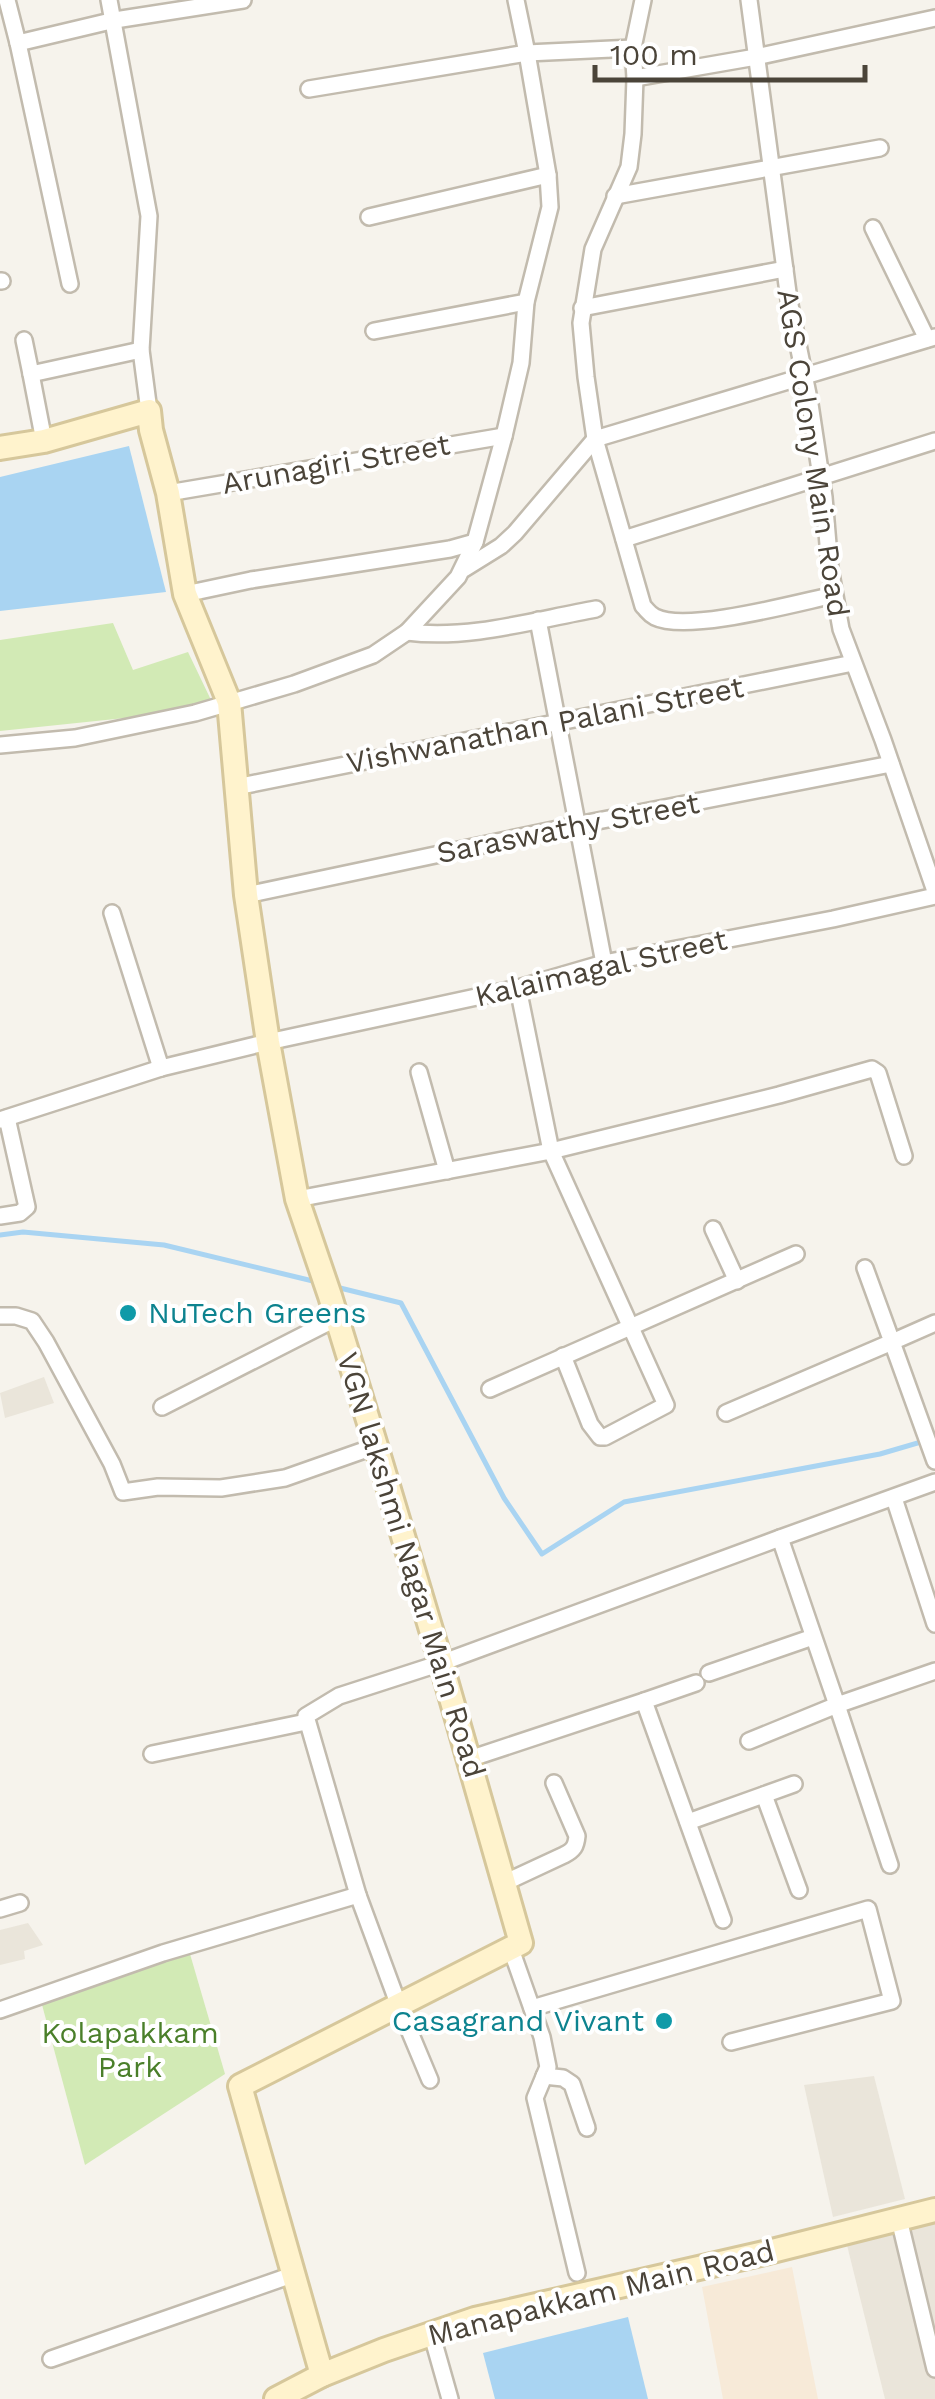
<svg xmlns="http://www.w3.org/2000/svg" width="935" height="2399" font-family="'Work Sans',sans-serif">
<style>
.residential{fill:#eae5da}
.commercial{fill:#f7ead8}
.green{fill:#d2eab5}
.water{fill:#a9d4f2}
.lines{fill:none;stroke-linecap:round;stroke-linejoin:round}
.stream{stroke:#a9d4f2;stroke-width:5}
.street-casing{stroke:#c2bbae;stroke-width:20}
.secondary-casing{stroke:#d6c79b;stroke-width:28}
.street{stroke:#fff;stroke-width:15}
.secondary{stroke:#fff3cd;stroke-width:22}
.culture-dot{fill:#0f9aa8;stroke:#fff;stroke-width:4}
.labels{text-anchor:middle;stroke-width:8;stroke-linejoin:round;paint-order:stroke}
.street-label{font-size:30px;fill:#4b4439;stroke:#fff}
.culture-label{font-size:30px;fill:#0d838f;stroke:#fff;text-anchor:start}
.park-label{font-size:30px;fill:#4a7f2a;stroke:#fff}
</style>
<rect width="100%" height="100%" fill="#f6f3ec"/>
<g class="residential">
<polygon points="44,1377 54,1403 5,1418 0,1393"/>
<polygon points="28,1923 43,1945 24,1951 25,1959 0,1965 0,1930"/>
<polygon points="874,2076 905,2199 833,2217 804,2085"/>
<polygon points="935,2218 935,2399 885,2399 846,2241"/>
</g>
<polygon class="commercial" points="792,2267 818,2399 723,2399 702,2287"/>
<g class="green">
<polygon points="113,623 133,670 188,652 211,700 144,716 0,731 0,640"/>
<polygon points="190,1954 225,2074 85,2165 41,2001"/>
</g>
<g class="water">
<polygon points="129,446 166,592 0,611 0,477"/>
<polygon points="628,2317 648,2399 495,2399 483,2353"/>
</g>
<g class="lines">
<g class="stream">
<polyline points="0,1235 23,1232 164,1245 317,1282"/>
<polyline points="332,1286 401,1303 504,1498 542,1554 624,1502 880,1454 935,1438"/>
</g>
<g class="street-casing">
<g id="street">
<polyline points="7,0 18,43 70,284"/>
<polyline points="109,0 149,216 141,350 149,411"/>
<polyline points="749,0 789,300 810,404 824,497 830,568 841,629 883,740 935,891"/>
<polyline points="18,43 115,20 243,0"/>
<polyline points="633,48 643,0"/>
<path d="M 635,78 L 633,134 L 629,167 L 593,249 L 581,323 L 586,377 L 595,439 L 643,606 C 648,611 649,614 655,617 C 687,633 796,603 834,595"/>
<polyline points="309,89 527,53 633,48 635,78 756,57 935,18"/>
<polyline points="615,196 880,148"/>
<polyline points="369,217 548,175"/>
<polyline points="873,228 927,339"/>
<polyline points="0,281 2,281"/>
<polyline points="582,308 785,269"/>
<polyline points="374,331 526,302"/>
<polyline points="24,340 31,374"/>
<polyline points="44,441 31,374 141,350"/>
<polyline points="168,493 504,436"/>
<polyline points="624,539 935,441"/>
<polyline points="464,569 501,546 515,533 595,439 935,337"/>
<polyline points="185,594 251,580 450,549 475,542"/>
<polyline points="538,620 604,963"/>
<path d="M 407,632 C 470,640 534,620 596,609"/>
<polyline points="0,745 75,738 195,713 294,684 373,655 407,632 458,577 475,542 504,436 521,363 526,302 550,207 548,175 527,53 516,0"/>
<polyline points="236,787 853,663"/>
<polyline points="246,895 577,825 891,764"/>
<polyline points="112,913 161,1068"/>
<polyline points="518,988 551,1151 666,1405 605,1437 600,1437 590,1424 563,1356"/>
<polyline points="419,1072 447,1171"/>
<polyline points="0,1120 161,1068 268,1042 518,988 604,963 833,919 935,896"/>
<polyline points="297,1199 551,1151 779,1095 872,1069 878,1073 904,1156"/>
<polyline points="0,1216 20,1213 27,1207 7,1118"/>
<polyline points="713,1229 737,1281"/>
<polyline points="0,1316 16,1316 32,1321 46,1342 112,1464 123,1492 158,1487 221,1488 285,1478 376,1446"/>
<polyline points="935,1323 892,1342 935,1461"/>
<polyline points="490,1389 796,1254"/>
<polyline points="162,1407 337,1318"/>
<polyline points="726,1413 892,1342 865,1268"/>
<polyline points="935,1482 780,1538 837,1705 935,1671"/>
<polyline points="894,1498 935,1624"/>
<polyline points="709,1673 813,1637"/>
<polyline points="696,1683 644,1701 723,1920"/>
<polyline points="749,1741 837,1705 890,1865"/>
<polyline points="152,1754 306,1722"/>
<polyline points="469,1759 644,1701"/>
<polyline points="764,1795 799,1890"/>
<polyline points="688,1822 794,1784"/>
<path d="M 504,1883 L 564,1855 C 574,1850 576,1846 577,1836 L 554,1783"/>
<polyline points="358,1895 306,1716 339,1696 441,1663 780,1538"/>
<polyline points="0,1909 20,1903"/>
<polyline points="511,1949 542,2037 548,2067 535,2098 577,2273"/>
<polyline points="532,2008 868,1909 892,2001 731,2042"/>
<polyline points="0,2010 163,1953 358,1895 399,2006 430,2080"/>
<polyline points="544,2076 563,2078 572,2084 587,2128"/>
<polyline points="899,2219 935,2369"/>
<polyline points="431,2332 450,2399"/>
<polyline points="51,2359 292,2275"/>
</g>
</g>
<g class="secondary-casing">
<g id="secondary">
<polyline points="0,448 44,441 149,411 151,430 168,493 185,594 229,702 246,895 268,1042 297,1199 330,1296 376,1446 441,1663 521,1943 240,2086 322,2375"/>
<polyline points="276,2399 322,2375 384,2350 475,2319 760,2254 935,2210"/>
</g>
</g>
<use href="#street" class="street"/>
<use href="#secondary" class="secondary"/>
</g>
<g class="culture-dot">
<circle cx="128" cy="1313" r="10"/>
<circle cx="664" cy="2021" r="10"/>
</g>
<g class="labels">
<g class="street-label">
<text transform="translate(813 453) rotate(81)" y="10">AGS Colony Main Road</text>
<text transform="translate(336 464) rotate(-10)" y="10">Arunagiri Street</text>
<text transform="translate(545 725) rotate(-11)" y="10">Vishwanathan Palani Street</text>
<text transform="translate(568 828) rotate(-11)" y="10">Saraswathy Street</text>
<text transform="translate(601 968) rotate(-13)" y="10">Kalaimagal Street</text>
<text transform="translate(411 1565) rotate(73)" y="10">VGN lakshmi Nagar Main Road</text>
<text transform="translate(601 2293) rotate(-14)" y="10">Manapakkam Main Road</text>
</g>
<g class="culture-label">
<text x="148" y="1323">NuTech Greens</text>
<text x="644" y="2031" text-anchor="end">Casagrand Vivant</text>
</g>
<g class="park-label">
<text x="130" y="2043">Kolapakkam<tspan x="130" dy="34">Park</tspan></text>
</g>
</g>
<path d="M595 65v15h270v-15" fill="none" stroke="#4b4439" stroke-width="5"/>
<text x="610" y="65" font-size="30" fill="#4b4439" stroke="#ffffff" stroke-width="8" paint-order="stroke">100 m</text>
</svg>
